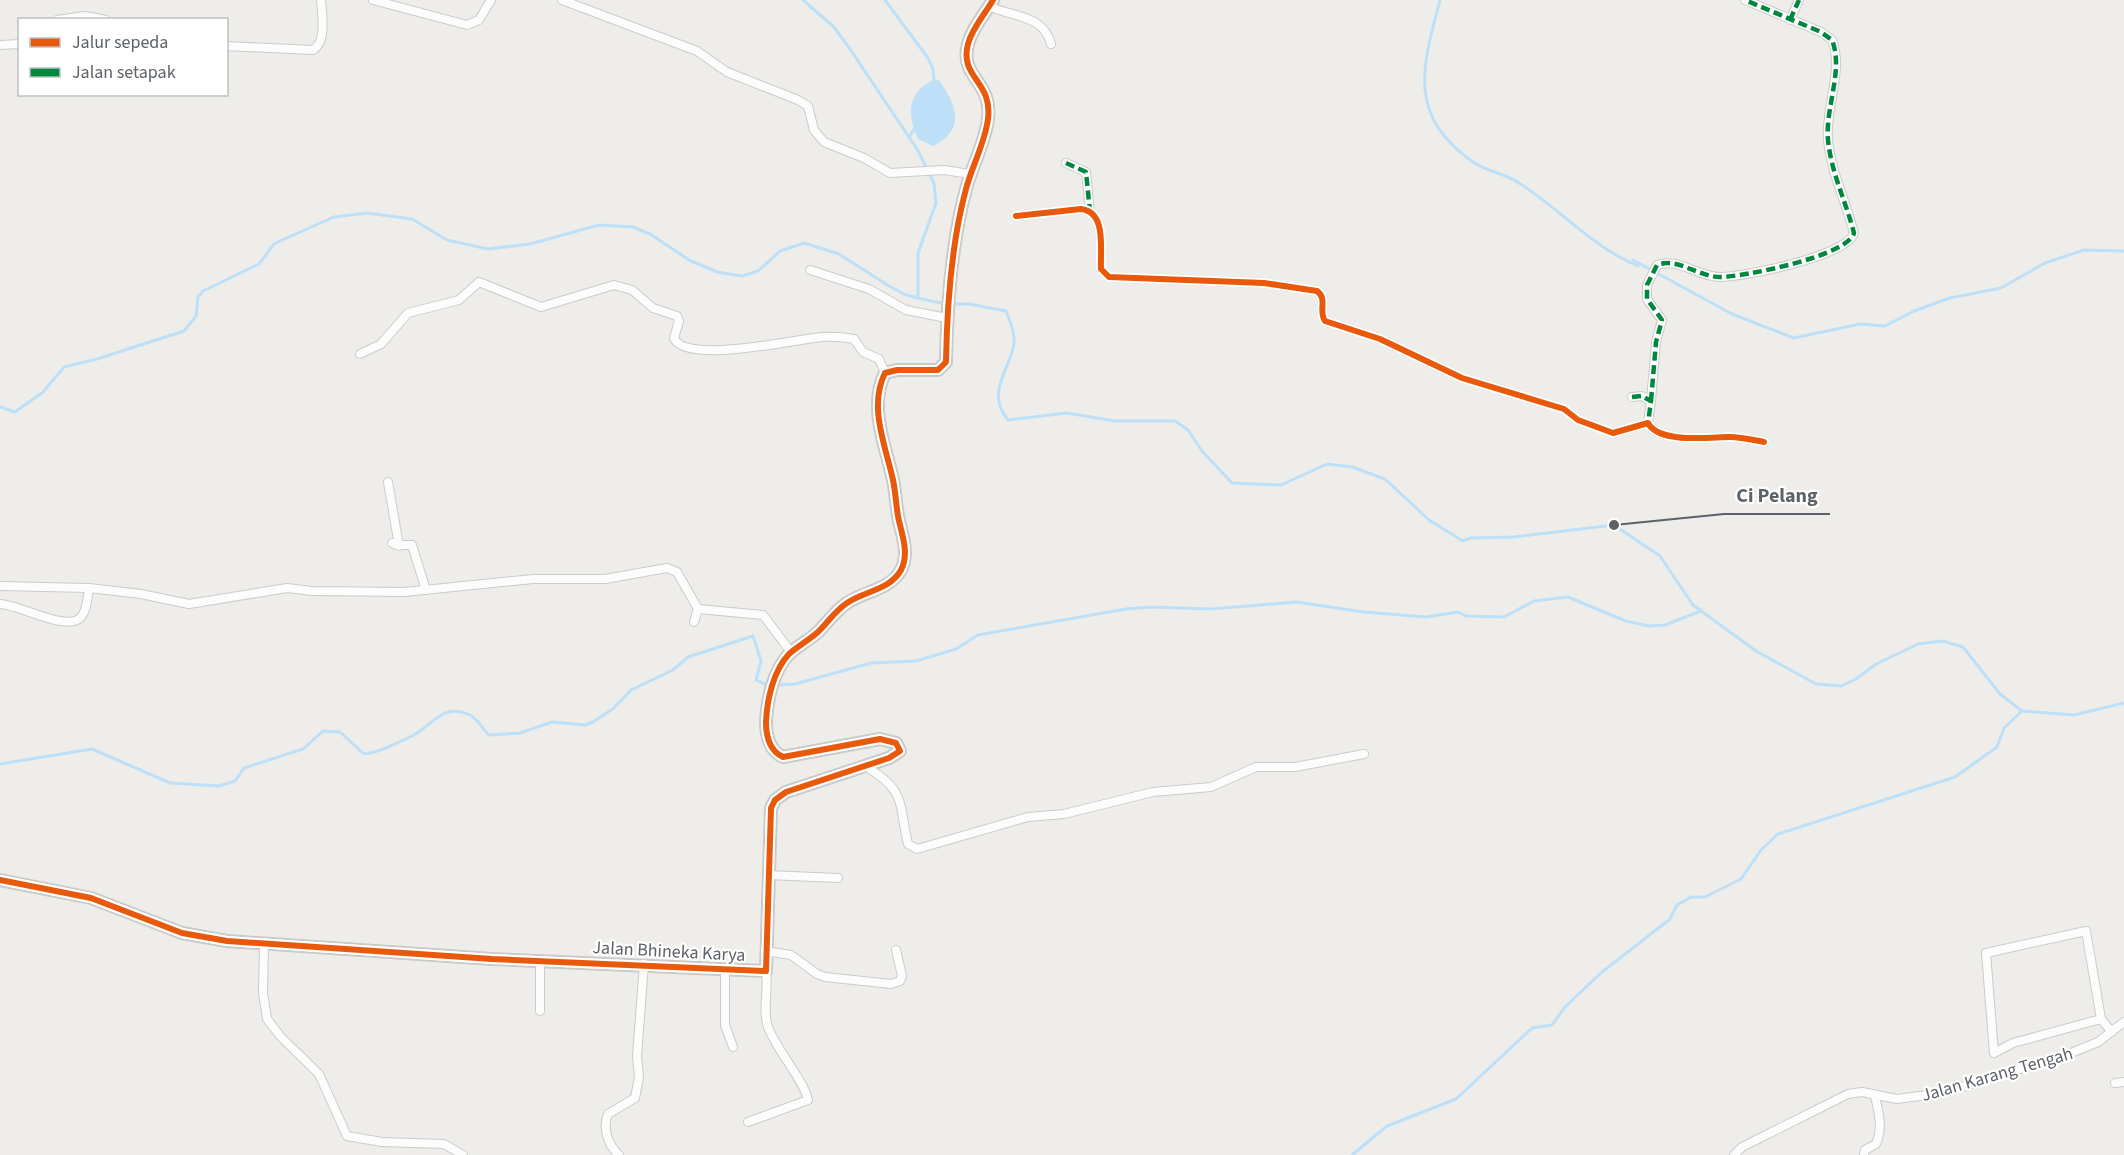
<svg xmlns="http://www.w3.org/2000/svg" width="2124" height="1155" font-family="'Source Sans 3',sans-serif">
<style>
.water{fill:#bde0f8}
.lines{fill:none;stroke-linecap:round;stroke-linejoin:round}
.stream{stroke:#bde0f8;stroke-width:3}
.street-casing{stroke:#cbcbcb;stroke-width:10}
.secondary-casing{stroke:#c9cac9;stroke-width:14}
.street{stroke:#fcfcfc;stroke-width:8}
.secondary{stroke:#fcfcfc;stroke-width:10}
.quiet{stroke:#00873e;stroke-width:4.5;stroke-dasharray:9 4.5;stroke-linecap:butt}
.cycleway-casing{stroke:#fff;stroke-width:10}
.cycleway{stroke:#e8590c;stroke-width:6}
.labels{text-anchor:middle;stroke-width:4.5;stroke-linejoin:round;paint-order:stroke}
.street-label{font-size:18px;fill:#5d6267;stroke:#fff}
.leader{fill:none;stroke:#5d6267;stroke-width:2}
.callout-dot{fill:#5d6267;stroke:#fff;stroke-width:2}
.callout-label{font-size:20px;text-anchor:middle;font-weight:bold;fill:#5d6267;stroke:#fff;stroke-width:4.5;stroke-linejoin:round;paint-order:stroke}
</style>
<rect width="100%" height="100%" fill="#eeede9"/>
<path class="water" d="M 935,79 L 939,80 C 956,105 967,129 933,146 L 918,139 C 907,114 906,93 935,79 Z"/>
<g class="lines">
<g class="stream">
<polyline points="803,0 834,27 850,49 917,149 934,183 936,203 918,253 918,298 945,304"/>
<polyline points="885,0 928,58 933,69 934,81"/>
<path d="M 1440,0 C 1422,69 1407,115 1473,162 C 1487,172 1505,173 1519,183 C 1560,209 1592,247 1638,266 L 1633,260 L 1732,314 L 1794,338 L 1860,324 L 1885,326 L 1914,311 L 1950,298 L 2001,288 L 2045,263 L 2084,250 L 2124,251"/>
<polyline points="909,137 916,126"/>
<path d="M 951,304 L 969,304 L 1006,311 C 1010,322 1015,332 1014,344 C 1010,370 985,392 1008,420 L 1067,413 L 1115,421 L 1175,421 L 1188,430 L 1202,451 L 1232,483 L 1281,485 L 1327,464 L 1352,467 L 1385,479 L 1429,520 L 1463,541 L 1471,538 L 1513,537 L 1614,525 L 1660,556 L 1693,605 L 1756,651 L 1816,684 L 1841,686 L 1856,679 L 1876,664 L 1918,644 L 1943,641 L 1963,647 L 2000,694 L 2022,711 L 2074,715 L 2124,703"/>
<polyline points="0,407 15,412 43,392 64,367 97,359 184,331 196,316 198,297 203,291 259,264 274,244 282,240 334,217 367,213 412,219 447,240 488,249 530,244 599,225 633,227 650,234 689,260 717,272 742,276 758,271 780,251 804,243 839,254 889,286 906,295 918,298"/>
<polyline points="776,685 795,684 871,663 916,661 956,649 978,635 1126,609 1151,607 1211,609 1296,602 1364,612 1426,617 1458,612 1466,616 1504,617 1534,601 1568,597 1626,621 1649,626 1665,625 1701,611"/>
<path d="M 0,764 L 92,749 L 170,783 L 219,786 L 235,781 L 244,768 L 303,749 L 323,731 L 340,732 L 364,754 C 380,752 397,743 412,736 C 433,725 443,702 470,715 C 478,719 482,729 489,735 L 520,733 L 552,722 L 585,725 L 593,722 L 614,708 L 631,690 L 673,670 L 688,657 L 753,636 L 761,661 L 756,680 L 769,686"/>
<polyline points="1352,1155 1387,1126 1456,1099 1532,1028 1552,1025 1565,1007 1602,972 1670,919 1677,905 1691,897 1705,897 1741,879 1761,850 1778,834 1955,777 1997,747 2004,728 2022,711"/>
</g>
<g class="street-casing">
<g id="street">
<polyline points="373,0 467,25 479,20 491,0"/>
<polyline points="562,0 697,51 727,72 798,100 808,106 814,130 824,142 864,158 890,173 944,170 970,174"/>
<path d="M 989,6 C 1014,18 1043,14 1051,44"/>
<polyline points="57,20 85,16 106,20"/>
<polyline points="1790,20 1799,0"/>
<polyline points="0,45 20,44"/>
<path d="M 226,46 L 313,50 C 327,42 322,15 321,0"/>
<polyline points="1066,163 1086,172 1090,212"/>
<path d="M 1016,216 L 1081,209 C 1107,212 1100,250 1101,269 L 1109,277 L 1264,283 L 1317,291 C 1328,299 1318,311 1325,321 L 1380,339 L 1462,378 L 1564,409 L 1578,420 L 1613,433 L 1648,423 C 1659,444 1710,437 1730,437 C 1741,437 1753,440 1764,442"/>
<polyline points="810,270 869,289 906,310 947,318"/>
<path d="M 360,354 L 381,344 L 408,313 L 459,300 L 479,282 L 541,307 L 614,285 L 632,290 L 653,308 L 677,316 L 679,321 L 674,338 C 685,365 797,339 822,337 C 833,336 843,337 854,339 L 863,352 L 879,359 L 885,373"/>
<polyline points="1632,397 1642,396 1651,401 1648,423"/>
<path d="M 1651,401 L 1656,342 L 1662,320 L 1647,299 L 1647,285 L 1657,265 C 1678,257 1698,277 1720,277 C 1743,277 1848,256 1854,233 C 1846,202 1831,172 1828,140 C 1825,108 1844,70 1832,40 L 1821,32 L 1745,0"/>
<polyline points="388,482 399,546"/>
<polyline points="392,543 397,545 412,545 426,590"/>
<polyline points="0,586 89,588 141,594 189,604 287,588 312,591 404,592 533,579 605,579 667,568 677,572 698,609 694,622"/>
<path d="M 0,604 C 19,604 69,634 82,616 C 87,609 88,597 89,588"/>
<polyline points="698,609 763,615 791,652"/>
<path d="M 865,766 C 907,791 898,802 908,844 L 917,849 L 1028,817 L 1064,814 L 1153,792 L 1211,787 L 1256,767 L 1295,767 L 1364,754"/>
<polyline points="768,875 838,878"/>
<polyline points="264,944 263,993 267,1019 281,1037 319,1074 347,1136 382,1142 444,1144 463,1155"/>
<polyline points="765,951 791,955 817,974 825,977 891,984 900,981 902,976 896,950"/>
<polyline points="725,968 725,1025 733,1047"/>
<polyline points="540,1011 540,961"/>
<polyline points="2101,1019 2013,1043 1994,1053 1986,953 2086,931 2101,1019 2112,1032"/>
<polyline points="2115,1083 2124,1082"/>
<path d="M 748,1122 L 808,1100 C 804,1080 777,1051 768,1027 C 762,1010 769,989 766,971"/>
<path d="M 619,1155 C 608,1145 602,1128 608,1114 L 635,1098 L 639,1077 L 637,1056 L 644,964"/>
<polyline points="1734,1155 1742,1147 1848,1094 1862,1092 1897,1099 1942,1093 2066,1055 2098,1042 2124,1022"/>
<path d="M 1864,1155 L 1865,1150 L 1876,1144 C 1883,1128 1879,1113 1875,1096"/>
</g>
</g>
<g class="secondary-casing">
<path id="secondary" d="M 0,880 L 91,898 L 182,933 L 227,941 L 492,959 L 766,971 L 771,808 L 775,800 L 786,792 L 889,758 L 900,751 L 896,743 L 880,739 L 783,757 C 770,751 766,736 766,722 C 767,700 773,671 789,654 C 798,646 809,640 818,632 C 828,622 836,610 847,603 C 864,591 890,590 901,570 C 909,555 903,537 899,521 C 896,508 896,494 893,480 C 886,447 868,407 885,373 L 897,370 L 938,370 L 946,362 C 947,305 951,244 966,189 C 972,166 985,143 988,119 C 993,81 959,78 968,44 C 972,28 985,14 993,0"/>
</g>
<use href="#street" class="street"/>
<use href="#secondary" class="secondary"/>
<g class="quiet">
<polyline points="1790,20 1799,0"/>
<polyline points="1066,163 1086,172 1090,212"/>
<polyline points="1632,397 1642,396 1651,401 1648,423"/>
<path d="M 1651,401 L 1656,342 L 1662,320 L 1647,299 L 1647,285 L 1657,265 C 1678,257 1698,277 1720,277 C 1743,277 1848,256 1854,233 C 1846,202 1831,172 1828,140 C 1825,108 1844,70 1832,40 L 1821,32 L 1745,0"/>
</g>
<g class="cycleway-casing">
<g id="cycleway">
<path d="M 1016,216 L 1081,209 C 1107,212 1100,250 1101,269 L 1109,277 L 1264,283 L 1317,291 C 1328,299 1318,311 1325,321 L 1380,339 L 1462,378 L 1564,409 L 1578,420 L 1613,433 L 1648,423 C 1659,444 1710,437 1730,437 C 1741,437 1753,440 1764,442"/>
<path d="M 0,880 L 91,898 L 182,933 L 227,941 L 492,959 L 766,971 L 771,808 L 775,800 L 786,792 L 889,758 L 900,751 L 896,743 L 880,739 L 783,757 C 770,751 766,736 766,722 C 767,700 773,671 789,654 C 798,646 809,640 818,632 C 828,622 836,610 847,603 C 864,591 890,590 901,570 C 909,555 903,537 899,521 C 896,508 896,494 893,480 C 886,447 868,407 885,373 L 897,370 L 938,370 L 946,362 C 947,305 951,244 966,189 C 972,166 985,143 988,119 C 993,81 959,78 968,44 C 972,28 985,14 993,0"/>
</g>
</g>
<use href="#cycleway" class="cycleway"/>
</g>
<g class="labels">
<g class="street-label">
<text transform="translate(669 951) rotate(3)" y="6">Jalan Bhineka Karya</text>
<text transform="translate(1997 1074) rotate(-16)" y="6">Jalan Karang Tengah</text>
</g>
</g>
<path class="leader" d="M1614 525L1724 514H1830"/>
<circle class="callout-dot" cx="1614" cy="525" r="6"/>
<g class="callout-label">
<text x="1777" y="502">Ci Pelang</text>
</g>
<rect x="18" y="18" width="210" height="78" fill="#ffffff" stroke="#bec0c2" stroke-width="1.5"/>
<rect x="30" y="38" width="30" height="9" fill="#e8590c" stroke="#bec0c2" stroke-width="1.5"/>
<text x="72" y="48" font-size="18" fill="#5d6267">Jalur sepeda</text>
<rect x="30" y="68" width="30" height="9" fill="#00873e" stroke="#bec0c2" stroke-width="1.5"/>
<text x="72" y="78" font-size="18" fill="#5d6267">Jalan setapak</text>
</svg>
